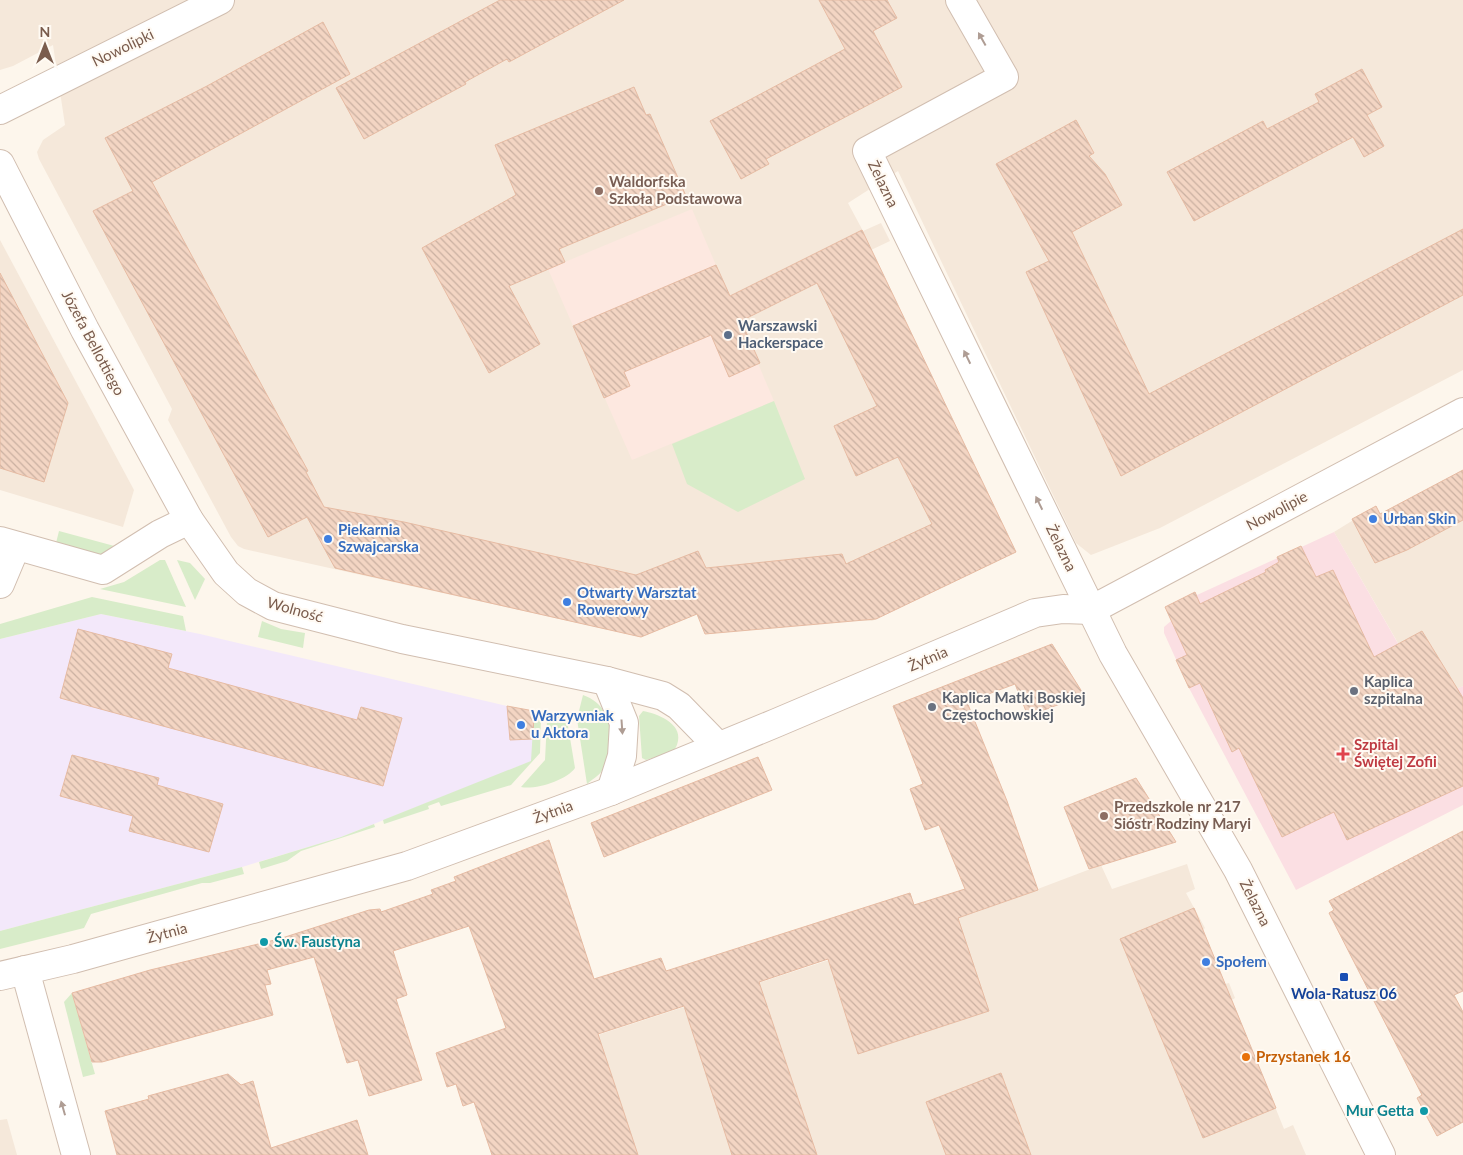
<svg xmlns="http://www.w3.org/2000/svg" width="1463" height="1155" font-family="Lato,sans-serif">
<style>
.residential{fill:#f5e8da}
.commercial{fill:#fde8e0}
.education{fill:#f3e8fa}
.medical{fill:#fbdfe3}
.green{fill:#d8ecc9}
.building{fill:url(#building-back-hatch);stroke:#e6bba3}
.lines{fill:none;stroke-linecap:round;stroke-linejoin:round}
.minor-casing{stroke:#d1beb0;stroke-width:30}
.minor{stroke:#fff;stroke-width:28}
.oneway{fill:#af9d94}
.education-dot{fill:#8d6e63;stroke:#fffaf3;stroke-width:2}
.service-dot{fill:#5c6f8a;stroke:#fffaf3;stroke-width:2}
.shop-dot{fill:#3f7fe0;stroke:#fffaf3;stroke-width:2}
.worship-dot{fill:#6b7280;stroke:#fffaf3;stroke-width:2}
.health-dot{fill:#e0444e;stroke:#fffaf3;stroke-width:2}
.culture-dot{fill:#0f9aa8;stroke:#fffaf3;stroke-width:2}
.transit-dot{fill:#1a4fb4;stroke:#fffaf3;stroke-width:2}
.food-dot{fill:#e8710a;stroke:#fffaf3;stroke-width:2}
.labels{text-anchor:middle;stroke-width:4;stroke-linejoin:round;paint-order:stroke}
.street-label{font-size:15px;fill:#7a5c4d;stroke:#fffaf3}
.education-label{font-size:15px;font-weight:bold;fill:#785e54;stroke:#fffaf3;text-anchor:start}
.service-label{font-size:15px;font-weight:bold;fill:#4e5e75;stroke:#fffaf3;text-anchor:start}
.shop-label{font-size:15px;font-weight:bold;fill:#366cbe;stroke:#fffaf3;text-anchor:start}
.worship-label{font-size:15px;font-weight:bold;fill:#5b616d;stroke:#fffaf3;text-anchor:start}
.health-label{font-size:15px;font-weight:bold;fill:#be3a42;stroke:#fffaf3;text-anchor:start}
.culture-label{font-size:15px;font-weight:bold;fill:#0d838f;stroke:#fffaf3;text-anchor:start}
.transit-label{font-size:15px;font-weight:bold;fill:#164399;stroke:#fffaf3}
.food-label{font-size:15px;font-weight:bold;fill:#c56008;stroke:#fffaf3;text-anchor:start}
</style>
<defs>
<pattern id="building-back-hatch" width="6" height="6" patternUnits="userSpaceOnUse" patternTransform="scale(1.25)"><rect width="6" height="6" fill="#f3d5c3"/><path d="M-1 5l2 2M0 0l6 6M5-1l2 2" fill="none" stroke="#cab0a1"/></pattern>
</defs>
<rect width="100%" height="100%" fill="#fdf6ec"/>
<g class="residential">
<polygon points="0,0 1463,0 1463,370 1160,528 1091,555 1076,543 898,171 848,203 863,231 881,223 890,241 871,250 1016,552 872,621 697,614 641,637 244,549 238,546 231,537 168,420 172,409 39,159 37,152 43,140 65,125 53,45 13,66 0,70"/>
<polygon points="0,240 134,490 123,527 0,490"/>
<polygon points="1463,470 1463,686 1432,702 1334,532 1376,506 1381,514"/>
<polygon points="1187,864 1195,889 1186,893 1205,928 1203,930 1225,984 1229,983 1235,998 1232,1000 1284,1129 1293,1125 1306,1155 522,1155 567,1045 977,912 1101,865 1112,889"/>
<polygon points="7,1119 17,1155 0,1155 0,1120"/>
</g>
<polygon class="commercial" points="692,209 774,401 632,460 548,269"/>
<polygon class="education" points="101,614 200,634 507,706 533,739 532,761 341,837 242,867 0,931 0,639"/>
<polygon class="medical" points="1334,532 1431,701 1463,686 1463,805 1296,890 1189,688 1164,633 1164,627 1171,621 1165,607 1195,592 1197,595"/>
<g class="green">
<polygon points="774,401 805,479 738,512 687,484 672,444"/>
<polygon points="59,531 118,547 102,556 56,543"/>
<polygon points="160,560 165,560 186,607 100,589 124,582"/>
<polygon points="177,560 190,563 205,579 195,600"/>
<polygon points="92,597 183,616 186,631 101,614 0,639 0,624"/>
<polygon points="262,621 281,629 305,633 303,648 258,637"/>
<path d="M 583,695 C 612,705 617,739 606,764 C 603,773 594,778 587,784 L 577,719 Z"/>
<polygon points="534,711 537,712 541,716 540,753 511,785 441,806 439,802 428,806 429,809 384,824 383,820 531,761"/>
<path d="M 643,711 C 656,713 682,723 678,741 C 677,745 676,749 672,751 C 665,755 654,757 646,760 L 642,758 L 639,716 Z"/>
<path d="M 556,715 L 562,716 L 567,720 L 575,768 C 567,780 536,790 521,787 L 545,760 L 547,721 Z"/>
<polygon points="374,824 375,827 301,851 287,861 261,869 259,862 341,837"/>
<polygon points="242,867 244,874 210,883 202,883 91,914 84,928 0,949 0,931"/>
<polygon points="72,993 95,1074 83,1077 64,1002"/>
</g>
<g class="building">
<polygon points="500,0 624,0 509,62 507,59 465,82 466,84 364,139 336,88"/>
<polygon points="819,0 887,0 897,18 873,31 902,87 766,159 769,164 741,179 710,121 845,49"/>
<polygon points="323,22 350,74 152,182 308,471 306,472 324,507 404,522 636,575 698,551 706,568 842,554 846,564 932,524 898,457 856,476 834,426 877,406 817,283 741,321 760,363 729,377 711,335 624,372 630,386 604,398 573,326 716,265 730,296 862,230 1016,552 876,619 705,634 697,614 641,637 335,568 307,517 268,537 93,211 133,191 105,138 207,86"/>
<polygon points="1362,69 1382,107 1367,115 1384,146 1364,157 1353,137 1194,221 1167,172 1263,121 1267,129 1319,102 1315,94"/>
<polygon points="634,87 646,115 650,114 686,196 559,249 565,262 509,286 540,344 489,373 422,248 516,195 495,145"/>
<polygon points="1076,120 1094,153 1089,156 1105,174 1122,205 1072,232 1149,394 1463,229 1463,295 1121,476 1026,272 1049,261 996,164"/>
<polygon points="0,273 68,403 44,482 0,468"/>
<polygon points="1463,470 1463,520 1407,550 1375,563 1352,519 1376,506 1380,514"/>
<polygon points="1301,546 1316,577 1333,570 1374,657 1422,631 1463,698 1463,786 1347,840 1334,812 1282,837 1239,748 1232,752 1200,683 1189,688 1176,660 1187,655 1165,607 1195,592 1200,604 1266,572 1265,570 1279,562 1277,557"/>
<polygon points="78,629 172,654 168,668 357,720 361,707 402,718 383,786 60,698"/>
<polygon points="1052,644 1084,695 1028,716 1015,684 967,702 1007,801 1038,890 958,918 989,1011 858,1054 828,959 759,982 817,1155 732,1155 684,1006 598,1034 638,1155 492,1155 474,1102 463,1106 456,1084 447,1087 436,1053 506,1028 469,926 393,951 407,995 396,999 422,1080 369,1096 358,1060 347,1063 314,957 267,970 271,984 265,985 273,1015 102,1062 92,1062 72,993 150,970 279,939 369,910 380,909 381,912 433,894 431,890 456,881 454,877 549,840 594,979 661,958 666,971 910,893 914,905 965,889 939,825 925,830 910,789 923,784 893,706"/>
<polygon points="507,706 534,711 533,739 510,740"/>
<polygon points="72,755 159,778 157,785 223,804 209,852 129,831 133,816 60,796"/>
<polygon points="758,757 772,790 604,857 591,823"/>
<polygon points="1136,778 1176,842 1089,869 1064,807"/>
<polygon points="1463,831 1463,991 1454,995 1463,1012 1463,1122 1437,1136 1417,1098 1422,1095 1329,913 1334,910 1329,901"/>
<polygon points="1194,908 1276,1108 1203,1138 1120,939"/>
<polygon points="1001,1073 1031,1155 946,1155 926,1102"/>
<polygon points="228,1074 241,1085 253,1081 271,1148 357,1120 368,1155 117,1155 105,1111 149,1099 148,1096"/>
</g>
<g class="lines">
<g class="minor-casing">
<g id="minor">
<polyline points="960,0 1004,77 867,151 1113,654 1238,870 1381,1155"/>
<polyline points="0,110 220,0"/>
<polyline points="0,164 85,330 189,520 226,573 247,592 273,606 402,639 607,681 663,696 679,706 718,746"/>
<polyline points="0,541 103,570 160,534 189,520"/>
<polyline points="0,584 16,546"/>
<polyline points="607,681 624,723 622,756 611,791"/>
<polyline points="25,970 76,1155"/>
<polyline points="0,976 73,959 407,866 611,791 776,723 1035,613 1063,609 1091,610 1463,412"/>
</g>
</g>
<use href="#minor" class="minor"/>
</g>
<defs><path id="oneway-solid" d="M-6-.8H1V-3.2L6.5 0L1 3.2V.8H-6Z" transform="scale(1.25)"/></defs>
<g class="oneway">
<use href="#oneway-solid" transform="translate(982 39) rotate(-119)"/>
<use href="#oneway-solid" transform="translate(967 357) rotate(-116)"/>
<use href="#oneway-solid" transform="translate(1039 503) rotate(-116)"/>
<use href="#oneway-solid" transform="translate(622 727) rotate(86)"/>
<use href="#oneway-solid" transform="translate(63 1108) rotate(-106)"/>
</g>
<g class="education-dot">
<circle cx="599" cy="191" r="5"/>
<circle cx="1104" cy="816" r="5"/>
</g>
<circle class="service-dot" cx="728" cy="335" r="5"/>
<g class="shop-dot">
<circle cx="1373" cy="519" r="5"/>
<circle cx="328" cy="539" r="5"/>
<circle cx="567" cy="602" r="5"/>
<circle cx="521" cy="725" r="5"/>
<circle cx="1206" cy="962" r="5"/>
</g>
<g class="worship-dot">
<circle cx="1354" cy="691" r="5"/>
<circle cx="932" cy="707" r="5"/>
</g>
<path class="health-dot" d="M1340.5 746.5h5v5h5v5h-5v5h-5v-5h-5v-5h5z"/>
<g class="culture-dot">
<circle cx="264" cy="942" r="5"/>
<circle cx="1424" cy="1111" r="5"/>
</g>
<rect class="transit-dot" x="1339" y="972" width="10" height="10" rx="2.5"/>
<circle class="food-dot" cx="1246" cy="1057" r="5"/>
<g class="labels">
<g class="street-label">
<text transform="translate(123 48) rotate(-26)" y="5">Nowolipki</text>
<text transform="translate(883 184) rotate(64)" y="5">Żelazna</text>
<text transform="translate(93 343) rotate(62)" y="5">Józefa Bellottiego</text>
<text transform="translate(1277 511) rotate(-28)" y="5">Nowolipie</text>
<text transform="translate(1061 548) rotate(64)" y="5">Żelazna</text>
<text transform="translate(295 610) rotate(16)" y="5">Wolność</text>
<text transform="translate(928 659) rotate(-23)" y="5">Żytnia</text>
<text transform="translate(553 812) rotate(-20)" y="5">Żytnia</text>
<text transform="translate(1255 903) rotate(63)" y="5">Żelazna</text>
<text transform="translate(167 933) rotate(-15)" y="5">Żytnia</text>
</g>
<g class="education-label">
<text x="609" y="187">Waldorfska<tspan x="609" dy="17">Szkoła Podstawowa</tspan></text>
<text x="1114" y="812">Przedszkole nr 217<tspan x="1114" dy="17">Sióstr Rodziny Maryi</tspan></text>
</g>
<g class="service-label">
<text x="738" y="331">Warszawski<tspan x="738" dy="17">Hackerspace</tspan></text>
</g>
<g class="shop-label">
<text x="1383" y="524">Urban Skin</text>
<text x="338" y="535">Piekarnia<tspan x="338" dy="17">Szwajcarska</tspan></text>
<text x="577" y="598">Otwarty Warsztat<tspan x="577" dy="17">Rowerowy</tspan></text>
<text x="531" y="721">Warzywniak<tspan x="531" dy="17">u Aktora</tspan></text>
<text x="1216" y="967">Społem</text>
</g>
<g class="worship-label">
<text x="1364" y="687">Kaplica<tspan x="1364" dy="17">szpitalna</tspan></text>
<text x="942" y="703">Kaplica Matki Boskiej<tspan x="942" dy="17">Częstochowskiej</tspan></text>
</g>
<g class="health-label">
<text x="1354" y="750">Szpital<tspan x="1354" dy="17">Świętej Zofii</tspan></text>
</g>
<g class="culture-label">
<text x="274" y="947">Św. Faustyna</text>
<text x="1414" y="1116" text-anchor="end">Mur Getta</text>
</g>
<g class="transit-label">
<text x="1344" y="999">Wola-Ratusz 06</text>
</g>
<g class="food-label">
<text x="1256" y="1062">Przystanek 16</text>
</g>
</g>
<g transform="translate(45 45)" stroke="#fffaf3" stroke-width="4" paint-order="stroke">
<path d="M0-4L9 19L0 12L-9 19Z" fill="#7a5c4d"/>
<text y="-8" font-size="14" font-weight="bold" text-anchor="middle" fill="#7a5c4d">N</text>
</g>
</svg>
